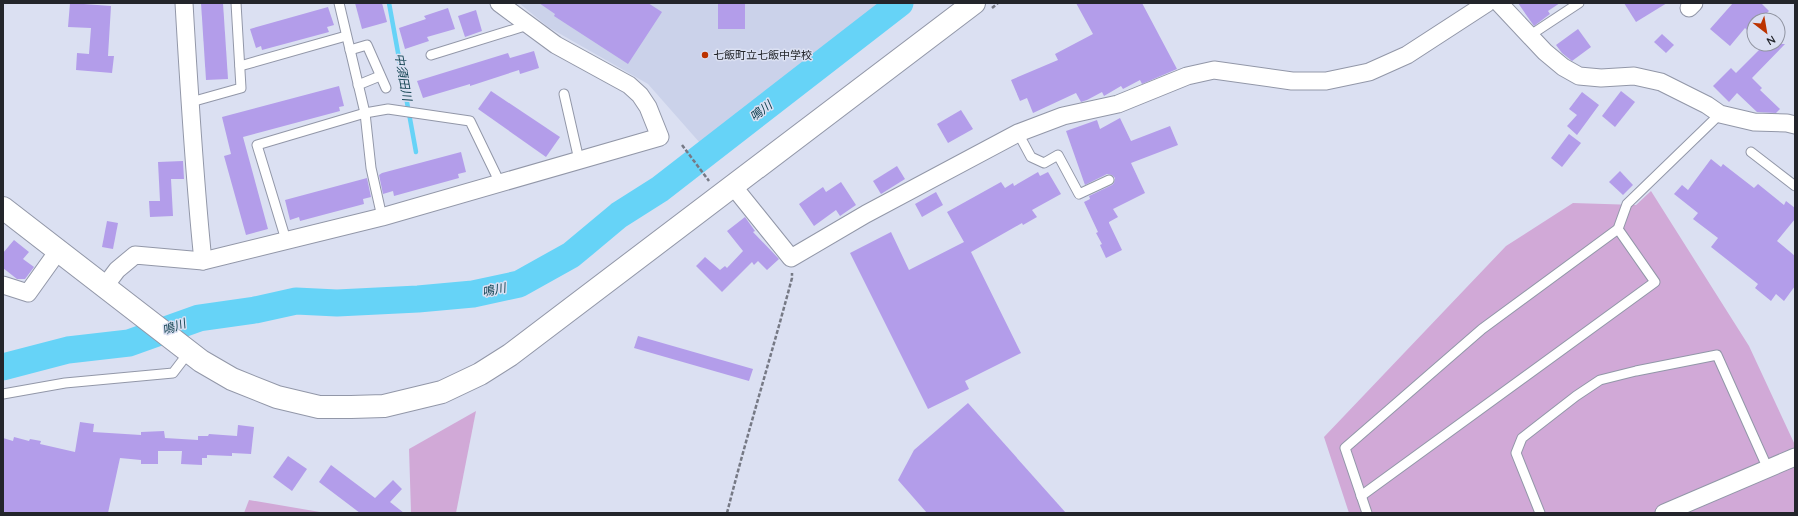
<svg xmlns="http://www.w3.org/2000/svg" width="1798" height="516" font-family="Quicksand,'Noto Sans JP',sans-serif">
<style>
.built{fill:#cbd2ea}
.green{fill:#d1a9d7}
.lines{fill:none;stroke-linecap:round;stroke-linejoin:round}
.stream{stroke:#66d3f7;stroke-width:4.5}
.river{stroke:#66d3f7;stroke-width:27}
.building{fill:#b39dea}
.service-casing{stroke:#9297a8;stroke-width:11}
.minor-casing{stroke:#9297a8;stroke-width:19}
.tertiary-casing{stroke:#9297a8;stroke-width:24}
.path{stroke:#767985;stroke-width:2.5;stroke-dasharray:4 2;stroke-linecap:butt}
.service{stroke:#fff;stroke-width:9}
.minor{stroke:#fff;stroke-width:17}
.tertiary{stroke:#fff;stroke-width:22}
.poi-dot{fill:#bc3300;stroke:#dbe0f2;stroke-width:1.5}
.labels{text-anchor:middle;stroke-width:3;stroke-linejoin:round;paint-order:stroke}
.poi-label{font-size:11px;fill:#23252b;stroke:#dbe0f2;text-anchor:start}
.water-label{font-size:12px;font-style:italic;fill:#114251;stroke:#dbe0f2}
</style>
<rect width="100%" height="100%" fill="#dbe0f2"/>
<polygon class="built" points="519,3 880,3 700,143 648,84 548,27"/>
<g class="green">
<polygon points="1651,191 1749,346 1795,445 1795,513 1349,513 1324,437 1506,246 1573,203 1636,205"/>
<polygon points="476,411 456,513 411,513 409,449"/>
<polygon points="249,500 326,513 244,513"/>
</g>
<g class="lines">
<polyline class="stream" points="389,3 416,152"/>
<polyline class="river" points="3,367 68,350 129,343 199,318 255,310 296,301 337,303 418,299 473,294 519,284 571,255 619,215 660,189 900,3"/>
</g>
<g class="building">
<polygon points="70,3 111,6 108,56 114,56 112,73 76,70 77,53 89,54 91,28 68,27"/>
<polygon points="201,3 223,3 228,79 206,80"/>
<polygon points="355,3 382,3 387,22 362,29"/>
<polygon points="539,3 648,3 662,12 628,64 554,16 555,14"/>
<rect x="718" y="3" width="27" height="26"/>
<polygon points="1076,3 1142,3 1177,69 1142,84 1140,80 1123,89 1121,86 1104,96 1102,92 1087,100 1081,102 1076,93 1033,113 1027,98 1020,101 1011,80 1058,60 1055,54 1093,34"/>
<polygon points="1518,3 1560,3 1548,11 1550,14 1534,26"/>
<polygon points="1624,3 1667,3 1636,22"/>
<polygon points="1733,3 1761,3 1769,11 1760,20 1754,20 1754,27 1749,32 1745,28 1730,46 1710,29"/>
<polygon points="328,7 334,25 327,27 329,32 262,50 261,46 256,48 250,29"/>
<polygon points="448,8 455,29 427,37 429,41 405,49 399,28 426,19 424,16"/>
<polygon points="476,10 482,31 465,37 458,16"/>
<polygon points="1578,29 1591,47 1572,61 1562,53 1556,45"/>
<polygon points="1662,34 1674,45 1666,53 1654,42"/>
<polygon points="1765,44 1785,44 1752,78 1762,88 1760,90 1780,109 1776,113 1757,112 1737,93 1729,102 1713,86 1731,68 1736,73"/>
<polygon points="534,51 539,68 520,74 519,70 470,86 470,84 423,98 417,81 508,53 510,58"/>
<polygon points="339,86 344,106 339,107 340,111 243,137 268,229 246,235 224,156 231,154 222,117"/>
<polygon points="491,91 560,137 546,157 478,109"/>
<polygon points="1621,91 1635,102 1615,127 1602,116"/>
<polygon points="1582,92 1599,105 1577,135 1567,126 1577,115 1569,109"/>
<polygon points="961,110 973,129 948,143 937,124"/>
<polygon points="1120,118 1131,141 1170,126 1178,145 1131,163 1145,193 1113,209 1118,217 1109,222 1109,223 1122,250 1106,258 1100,245 1102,244 1096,233 1098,232 1084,202 1090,199 1089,196 1112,185 1114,183 1115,178 1112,175 1107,174 1085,185 1066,131 1097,120 1100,129"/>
<polygon points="1569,134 1581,143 1562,167 1551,158"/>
<polygon points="461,152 466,172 458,174 459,178 394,196 393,191 383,194 379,175 382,173"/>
<polygon points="1711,159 1721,167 1723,164 1754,188 1758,184 1784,205 1786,201 1795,208 1795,219 1777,241 1795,256 1795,286 1784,301 1776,294 1771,301 1755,288 1758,284 1711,247 1718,238 1693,219 1698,213 1674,194 1682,185 1688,190"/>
<polygon points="183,161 184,179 171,179 173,216 150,217 149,201 160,201 158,162"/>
<polygon points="897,166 905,179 881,194 873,181"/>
<polygon points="1620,171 1633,185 1623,195 1609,182"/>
<polygon points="1038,172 1040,176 1048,172 1061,194 1032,210 1037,217 1023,225 1022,223 971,252 1021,353 965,381 969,389 928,409 850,253 891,232 909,270 964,242 947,212 1001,182 1005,188 1013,183 1014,186"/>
<polygon points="367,178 371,197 363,199 364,204 300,221 299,217 290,220 285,200"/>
<polygon points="841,182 856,205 840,216 836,210 814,226 799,204 823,187 826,192"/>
<polygon points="936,192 943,205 922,217 915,204"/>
<polygon points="745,217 755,231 753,232 779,259 767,270 758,261 754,265 752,262 722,292 696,266 705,257 720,270 725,266 727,268 743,251 727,231"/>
<polygon points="107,221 118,223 113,249 102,247"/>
<polygon points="14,240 29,252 23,259 34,267 25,279 17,279 3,268 3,253"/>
<polygon points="638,336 753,369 749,381 634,348"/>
<polygon points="968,403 1066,513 927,513 898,480 914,450"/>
<polygon points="80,422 94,424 93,432 141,435 141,432 164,431 165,438 198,440 198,436 208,436 209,434 237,436 238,425 254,427 251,454 232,453 232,456 207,455 207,458 202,458 202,465 181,464 182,451 158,451 158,464 141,464 141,460 120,458 108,513 3,513 3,438 13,441 14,437 29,441 30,439 41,441 40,444 75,452"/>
<polygon points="288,456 307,469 292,491 273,477"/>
<polygon points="331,465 375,498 393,480 402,489 390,502 404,513 360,513 319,482"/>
</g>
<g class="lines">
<g class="service-casing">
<g id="service">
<polyline points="339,3 365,113 371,168 382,217"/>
<polyline points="1529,36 1579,3"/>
<polyline points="350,50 367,45 386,88"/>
<polyline points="431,55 528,25"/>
<polyline points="240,66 346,36"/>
<polyline points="358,85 380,76"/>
<polyline points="564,94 579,160"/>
<polyline points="191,102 241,88 236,3"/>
<polyline points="1018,133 1031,157 1044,163 1058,155 1079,194 1109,180"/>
<polyline points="1751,152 1795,186"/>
<polyline points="286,240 257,145 365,113 388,109 470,121 500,183"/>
<polyline points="3,394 65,383 173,373 189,352"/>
<polyline points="1361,496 1655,282 1618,229"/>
<polyline points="1367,513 1345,448 1482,329 1618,229 1627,204 1720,114"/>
<polyline points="1540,513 1516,453 1522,438 1576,396 1600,380 1636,371 1717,355 1768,469"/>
</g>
</g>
<g class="minor-casing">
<g id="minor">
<path d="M 184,3 C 189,89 194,175 203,261"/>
<polyline points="1499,3 1545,52 1563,67 1579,76 1601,78 1634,76 1661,82 1707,105 1720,114 1754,122 1787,123 1795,125"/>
<polyline points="1689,8 1694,3"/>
<polyline points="733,186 791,258 866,214 1018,133 1063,116 1118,104 1187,76 1214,70 1292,81 1326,81 1369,72 1407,55 1487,3"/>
<polyline points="3,285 28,293 58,251"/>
<polyline points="105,286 117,270 135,255 203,261 382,217 660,137 648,107 640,95 629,85 556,45 499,3"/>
<polyline points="1664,513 1795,457"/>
</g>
</g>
<g class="tertiary-casing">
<polyline id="tertiary" points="3,208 201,361 232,379 277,397 319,407 351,407 384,406 442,392 480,374 510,355 974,3"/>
</g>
<g class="path">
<polyline points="992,8 998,3"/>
<polyline points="682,145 709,181"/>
<path d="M 727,513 C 747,434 771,357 792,278 L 792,273"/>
</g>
<use href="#service" class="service"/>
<use href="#minor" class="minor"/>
<use href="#tertiary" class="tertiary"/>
</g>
<circle class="poi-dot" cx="705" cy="55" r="4"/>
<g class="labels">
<g class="poi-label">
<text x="713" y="59">七飯町立七飯中学校</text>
</g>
<g class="water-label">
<text transform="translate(403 77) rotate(80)" y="4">中須田川</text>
<text transform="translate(761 111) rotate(-38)" y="4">鳴川</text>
<text transform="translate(494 290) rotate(-12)" y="4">鳴川</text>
<text transform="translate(174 327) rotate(-19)" y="4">鳴川</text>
</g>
</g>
<rect width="1798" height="516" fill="none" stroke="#23252b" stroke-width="8"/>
<g transform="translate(1766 32) rotate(149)"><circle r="19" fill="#dbe0f2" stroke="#9195a2"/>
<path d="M0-3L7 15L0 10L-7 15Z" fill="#bc3300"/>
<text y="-6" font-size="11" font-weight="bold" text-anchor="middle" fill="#23252b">N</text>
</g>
</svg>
